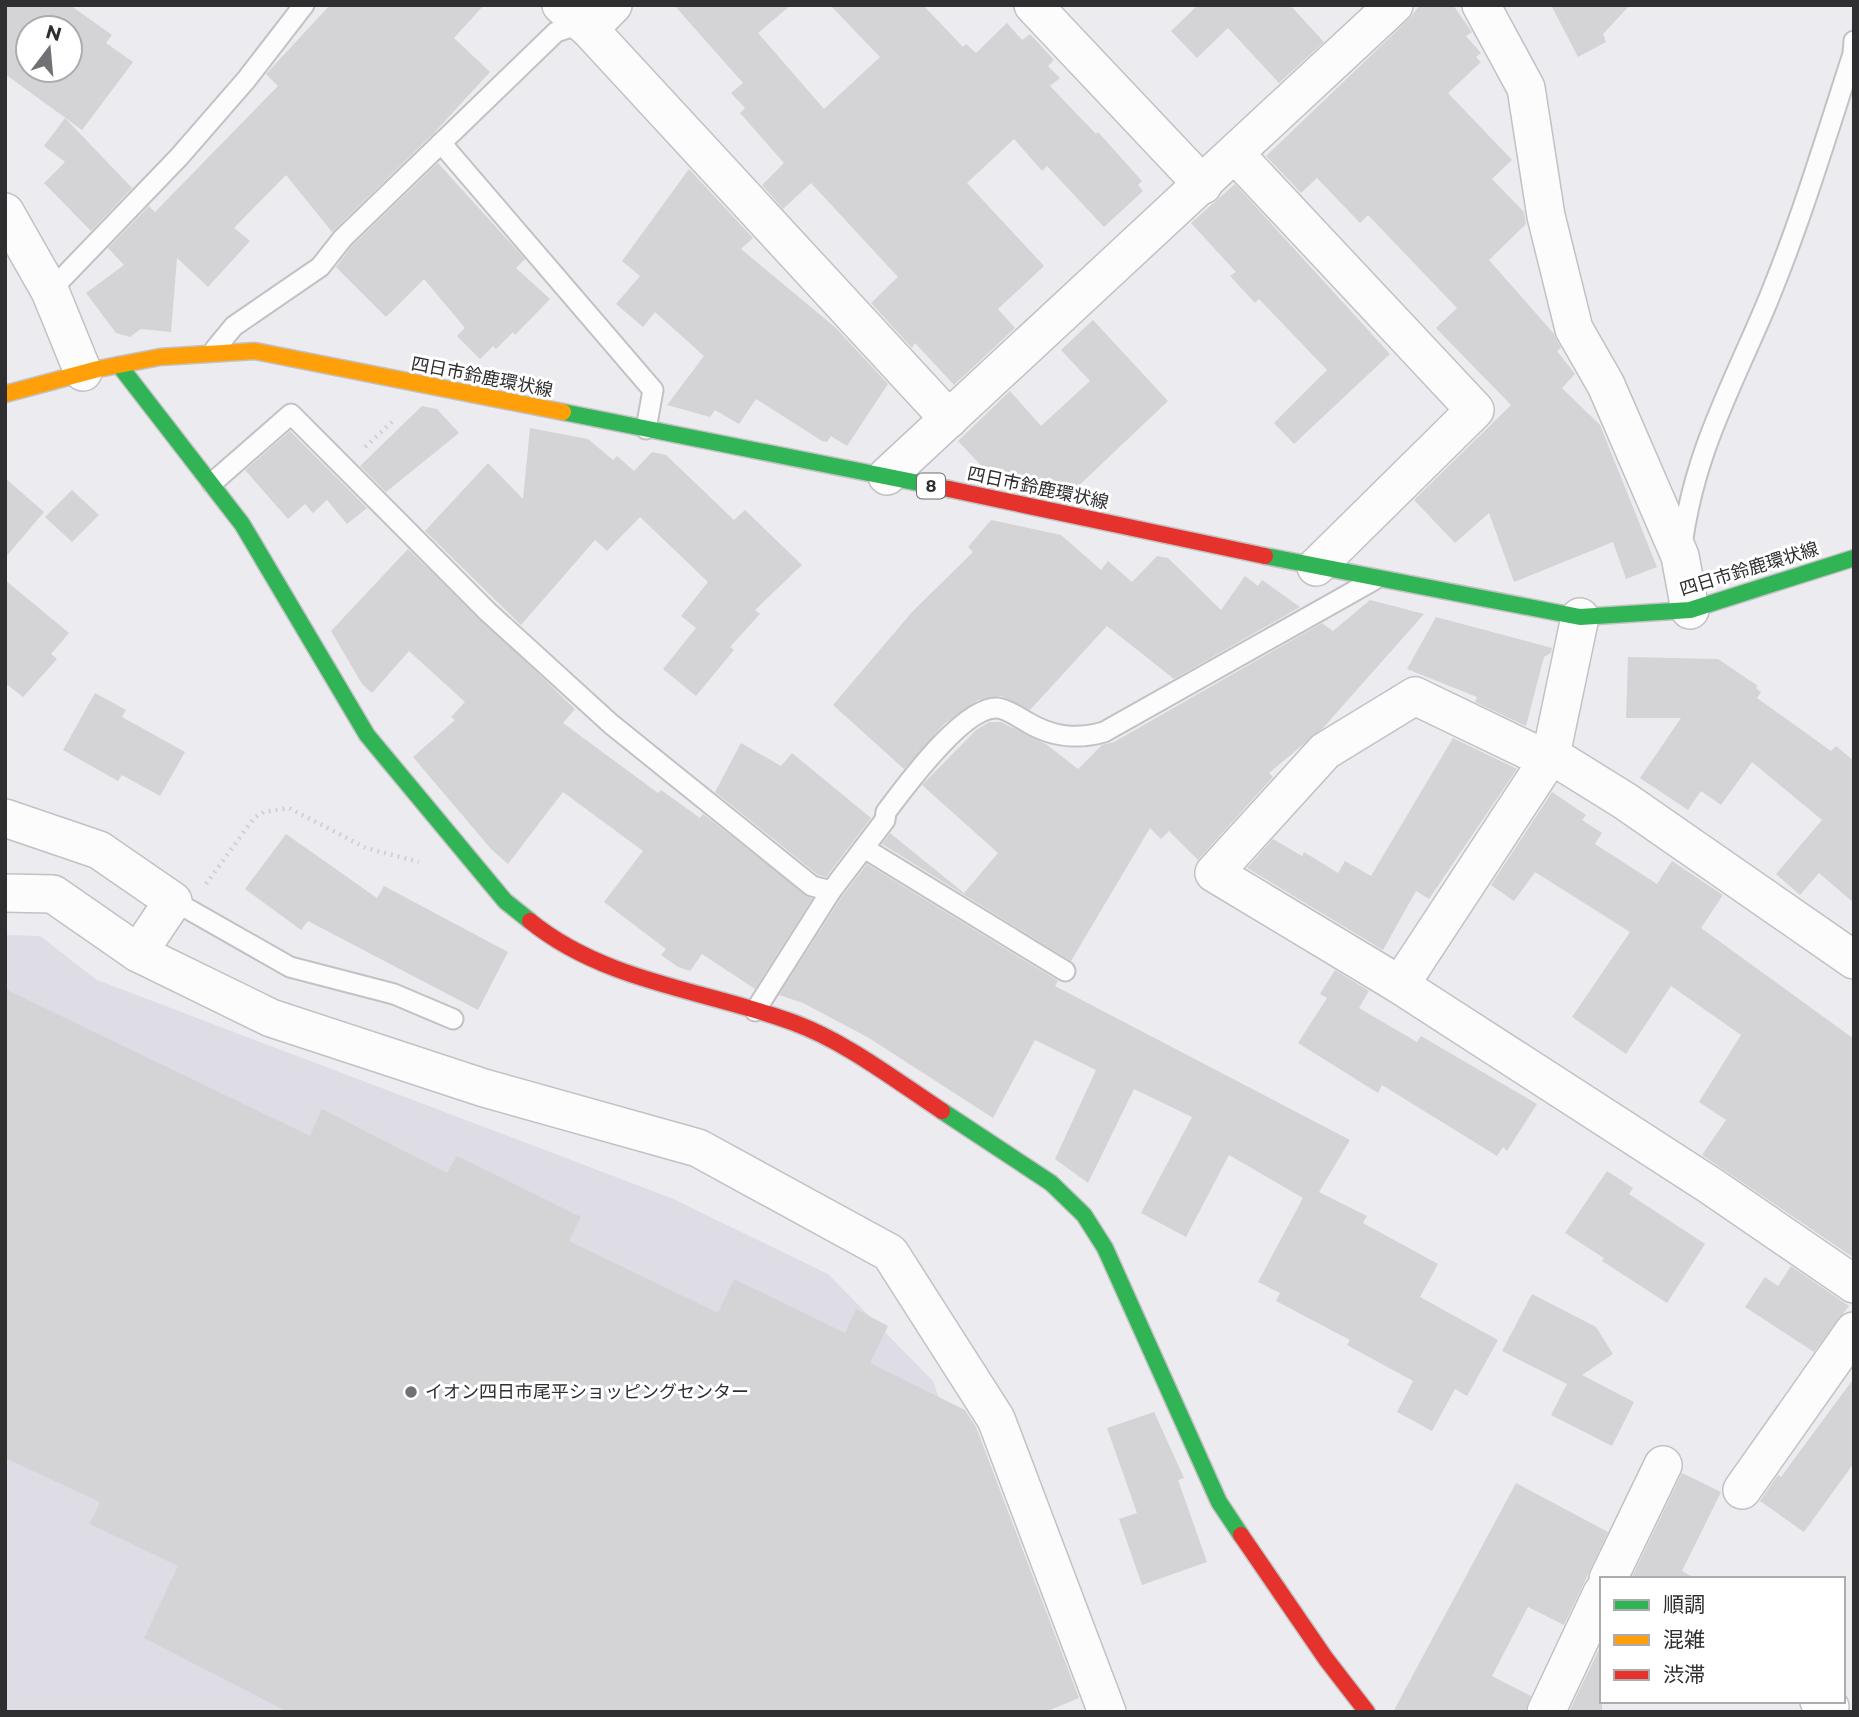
<svg xmlns="http://www.w3.org/2000/svg" width="1859" height="1717" font-family="Montserrat,'Noto Sans JP',sans-serif">
<style>
.built{fill:#dedce5}
.building{fill:#d4d3d6;fill-rule:evenodd}
.lines{fill:none;stroke-linecap:round;stroke-linejoin:round}
.lane-casing{stroke:#c2c1c4;stroke-width:23}
.street-casing{stroke:#c2c1c4;stroke-width:40}
.fast-casing{stroke:#c2c1c4;stroke-width:19}
.slow-casing{stroke:#c2c1c4;stroke-width:19}
.jam-casing{stroke:#c2c1c4;stroke-width:19}
.path{stroke:#d2d2d3;stroke-width:4.5;stroke-dasharray:2 5;stroke-linecap:butt}
.lane{stroke:#fcfcfd;stroke-width:19}
.street{stroke:#fcfcfd;stroke-width:37}
.fast{stroke:#30b455;stroke-width:16}
.slow{stroke:#ff9f0a;stroke-width:16}
.jam{stroke:#e5322d;stroke-width:16}
.poi-dot{fill:#717074;stroke:#fff;stroke-width:2.5}
.labels{text-anchor:middle;stroke-width:6;stroke-linejoin:round;paint-order:stroke}
.shield{fill:#fff;stroke:#6d6d6f;stroke-width:2}
.shield-label{font-size:16px;font-weight:bold;fill:#2f2e31}
.street-label{font-size:18px;fill:#2f2e31;stroke:#fff}
.poi-label{font-size:18px;fill:#2f2e31;stroke:#fff;text-anchor:start}
</style>
<rect width="100%" height="100%" fill="#ecebef"/>
<polygon class="built" points="5,935 40,936 97,980 671,1198 828,1274 933,1381 1050,1712 5,1712"/>
<g class="building">
<path d="M 5,5 L 70,5 L 112,35 L 106,43 L 133,62 L 82,130 L 5,74 ZM 28,28 L 70,28 L 70,70 L 28,70 Z"/>
<polygon points="330,5 484,5 454,38 490,72 434,133 332,232 286,175 234,228 250,241 208,287 177,258 171,332 141,329 130,337 116,333 86,293 124,265 108,248 149,206 155,212 278,86 266,74"/>
<polygon points="674,5 791,5 758,33 824,109 880,57 830,5 923,5 963,47 966,44 976,53 1007,23 1022,40 1030,34 1054,60 1048,66 1060,78 1050,86 1096,134 1098,132 1142,181 1138,185 1143,191 1104,227 1047,166 1042,171 1014,139 967,183 1044,266 998,309 1015,328 954,385 915,343 912,348 871,303 898,277 811,183 783,209 762,185 784,163 740,113 745,108 731,93 743,83"/>
<polygon points="1198,5 1290,5 1324,42 1279,83 1228,28 1197,58 1171,31"/>
<polygon points="1420,5 1453,5 1472,32 1466,36 1481,53 1476,57 1481,62 1448,93 1512,160 1492,179 1524,212 1526,224 1489,260 1554,334 1561,348 1557,351 1575,374 1562,388 1600,425 1657,567 1626,579 1613,542 1514,582 1489,513 1455,543 1414,500 1511,405 1436,328 1457,308 1368,215 1360,223 1317,178 1301,193 1266,156 1408,20"/>
<polygon points="1551,5 1630,5 1603,34 1606,42 1578,57"/>
<polygon points="65,118 132,188 91,231 44,183 65,162 44,146"/>
<polygon points="438,163 525,259 516,268 550,299 515,335 513,332 496,349 493,346 480,359 457,336 465,328 424,279 386,317 336,267 352,246"/>
<polygon points="689,169 753,238 741,249 836,328 888,384 847,446 831,436 827,442 822,441 756,399 739,424 715,410 710,417 667,405 704,356 655,312 643,327 616,304 640,276 622,261"/>
<polygon points="1235,184 1390,354 1294,444 1274,423 1327,370 1259,299 1255,303 1230,276 1236,272 1191,223"/>
<polygon points="1093,320 1168,401 1071,493 991,476 958,441 1010,391 1041,426 1090,381 1061,350"/>
<polygon points="422,406 437,409 459,433 386,492 360,466"/>
<polygon points="530,428 588,439 613,460 617,456 634,471 652,452 666,455 734,520 745,510 802,565 755,610 760,614 730,647 734,650 696,696 663,669 696,628 681,616 708,582 640,517 607,551 595,540 521,625 425,531 488,463 523,499"/>
<polygon points="290,431 367,508 347,524 327,500 313,513 305,504 288,519 245,470"/>
<polygon points="5,478 44,512 5,558"/>
<polygon points="72,490 99,515 72,542 45,517"/>
<polygon points="991,520 1061,535 1101,570 1108,561 1132,582 1157,556 1168,558 1221,610 1245,576 1258,586 1262,580 1300,607 1174,679 1107,626 1030,710 1001,696 978,700 944,724 904,769 833,705 912,612 973,552 968,547"/>
<polygon points="408,549 575,709 563,723 658,793 661,790 700,818 703,814 812,899 755,989 702,954 690,971 678,967 661,955 666,949 604,902 643,851 563,792 508,864 491,849 413,757 455,720 451,717 465,702 409,651 372,693 362,684 331,631"/>
<polygon points="5,580 69,633 51,654 57,659 23,697 5,683"/>
<polygon points="1370,600 1424,614 1323,728 1269,773 1273,777 1198,860 1169,831 1161,839 1150,828 1071,961 882,844 890,833 964,893 998,853 922,785 976,730 989,722 1001,722 1046,744 1078,769 1102,745 1114,742 1322,623 1333,631"/>
<polygon points="1436,617 1552,648 1551,653 1544,657 1526,726 1475,702 1477,697 1407,669"/>
<polygon points="1628,657 1718,659 1758,686 1756,688 1761,692 1757,698 1831,751 1836,746 1854,761 1854,903 1819,873 1800,895 1776,874 1822,820 1752,762 1721,805 1701,791 1688,810 1640,778 1681,718 1626,718"/>
<polygon points="95,693 126,710 122,717 185,752 160,796 122,775 118,781 63,750"/>
<polygon points="1453,738 1517,769 1429,899 1416,891 1383,950 1247,868 1273,839 1302,856 1304,852 1338,873 1345,861 1371,876"/>
<polygon points="741,743 781,766 792,753 871,818 826,877 818,875 715,792"/>
<polygon points="1552,792 1586,815 1582,820 1602,833 1595,844 1657,884 1672,861 1723,895 1701,928 1854,1039 1854,1258 1702,1155 1726,1120 1699,1102 1741,1035 1671,986 1626,1054 1572,1017 1630,932 1535,872 1514,901 1491,885"/>
<polygon points="286,834 377,898 384,886 508,952 478,1010 308,921 301,930 245,889"/>
<polygon points="867,864 1058,981 1055,986 1350,1140 1319,1192 1367,1216 1363,1223 1438,1264 1420,1297 1498,1340 1467,1396 1455,1389 1432,1431 1397,1412 1413,1381 1347,1345 1350,1340 1276,1301 1280,1293 1258,1282 1303,1198 1229,1155 1186,1237 1141,1213 1192,1117 1134,1089 1088,1183 1055,1159 1096,1070 1035,1040 993,1118 869,1038 803,1003 779,995 841,898"/>
<polygon points="1335,970 1369,991 1359,1008 1417,1042 1421,1036 1537,1104 1507,1151 1503,1147 1497,1156 1382,1085 1378,1093 1298,1043 1327,998 1320,994"/>
<polygon points="5,989 310,1136 322,1109 447,1173 457,1156 581,1217 569,1241 718,1313 734,1279 845,1333 856,1309 888,1326 870,1363 965,1410 976,1427 1079,1698 1045,1712 288,1712 144,1638 178,1566 90,1524 100,1502 5,1458"/>
<polygon points="1607,1171 1633,1188 1629,1194 1705,1244 1667,1303 1602,1261 1604,1258 1565,1233"/>
<polygon points="1791,1266 1849,1306 1814,1352 1745,1307 1765,1277 1778,1286"/>
<polygon points="1532,1294 1596,1327 1613,1354 1582,1375 1634,1402 1612,1446 1551,1415 1567,1384 1502,1351"/>
<polygon points="1854,1378 1854,1463 1804,1532 1760,1501 1778,1475 1781,1477"/>
<polygon points="1154,1412 1184,1478 1178,1480 1207,1562 1142,1585 1119,1519 1137,1513 1107,1428"/>
<polygon points="1682,1473 1721,1492 1682,1571 1696,1579 1631,1579"/>
<polygon points="1516,1483 1608,1532 1564,1625 1528,1607 1492,1676 1531,1696 1525,1712 1393,1712"/>
<polygon points="1602,1643 1602,1712 1569,1712"/>
</g>
<g class="lines">
<g class="lane-casing">
<g id="lane">
<polyline points="441,143 653,390 646,429"/>
<polyline points="50,291 179,157 246,80 304,5"/>
<polyline points="215,349 234,326 320,267 343,238 556,32 583,23"/>
<polyline points="212,483 291,414 488,612 611,724 812,886 831,891"/>
<path d="M 1682,545 C 1694,455 1729,392 1764,310 C 1799,227 1825,140 1853,54 L 1854,41"/>
<polyline points="864,848 1065,971"/>
<polyline points="188,909 290,967 394,994 453,1019"/>
<path d="M 755,1011 L 831,891 L 885,820 L 886,812 C 905,787 964,705 998,708 C 1009,710 1018,717 1027,722 C 1052,737 1076,740 1104,732 L 1374,580"/>
</g>
</g>
<g class="street-casing">
<g id="street">
<polyline points="561,5 589,29 949,419"/>
<polyline points="1033,5 1203,185"/>
<polyline points="1481,5 1526,88 1546,216 1574,329 1606,385 1680,556 1690,610"/>
<polyline points="589,29 613,5"/>
<polyline points="1236,155 1475,410 1316,567"/>
<polyline points="5,212 50,291 83,372"/>
<polyline points="887,476 1394,5"/>
<polyline points="1580,617 1551,755 1400,985 1711,1186 1854,1284"/>
<polyline points="1551,755 1625,801 1854,960"/>
<polyline points="5,818 99,850 173,901 138,953"/>
<polyline points="5,893 53,894 138,953 271,1018 484,1088 698,1148 890,1253 996,1419 1107,1712"/>
<polyline points="1400,985 1214,873 1325,751 1415,696 1548,760"/>
<polyline points="1742,1490 1854,1331"/>
<polyline points="1608,1579 1663,1465"/>
<polyline points="1819,1701 1830,1707"/>
<polyline points="1546,1712 1602,1593"/>
</g>
</g>
<g class="fast-casing">
<g id="fast">
<polyline points="119,365 242,524 367,735 505,901 530,921"/>
<polyline points="563,412 949,489"/>
<polyline points="1265,556 1580,617 1690,610 1854,558"/>
<polyline points="942,1111 1051,1183 1084,1215 1105,1248 1219,1502 1241,1535"/>
</g>
</g>
<g class="slow-casing">
<polyline id="slow" points="5,394 98,369 160,357 255,351 563,412"/>
</g>
<g class="jam-casing">
<g id="jam">
<polyline points="949,489 1265,556"/>
<path d="M 530,921 C 605,982 705,990 792,1022 C 845,1041 895,1080 942,1111"/>
<polyline points="1241,1535 1326,1659 1367,1712"/>
</g>
</g>
<g class="path">
<polyline points="365,447 394,420"/>
<polyline points="206,884 254,818 264,812 289,808 366,848 419,862"/>
</g>
<use href="#lane" class="lane"/>
<use href="#street" class="street"/>
<use href="#fast" class="fast"/>
<use href="#slow" class="slow"/>
<use href="#jam" class="jam"/>
</g>
<circle class="poi-dot" cx="411" cy="1392" r="7"/>
<g class="labels">
<rect class="shield" x="917" y="473.5" width="28" height="25" rx="5"/>
<g class="shield-label">
<text x="931" y="492">8</text>
</g>
<g class="street-label">
<text transform="translate(482 377) rotate(11)" y="6">四日市鈴鹿環状線</text>
<text transform="translate(1038 488) rotate(12)" y="6">四日市鈴鹿環状線</text>
<text transform="translate(1749 569) rotate(-17)" y="6">四日市鈴鹿環状線</text>
</g>
<g class="poi-label">
<text x="425" y="1398">イオン四日市尾平ショッピングセンター</text>
</g>
</g>
<rect width="1859" height="1717" fill="none" stroke="#2f2e31" stroke-width="14"/>
<rect x="1600" y="1577" width="245" height="126" fill="#ffffff" stroke="#acabad" stroke-width="2"/>
<rect x="1614" y="1600" width="35" height="10" fill="#30b455" stroke="#acabad" stroke-width="2"/>
<text x="1663" y="1612" font-size="21" fill="#2f2e31">順調</text>
<rect x="1614" y="1635" width="35" height="10" fill="#ff9f0a" stroke="#acabad" stroke-width="2"/>
<text x="1663" y="1647" font-size="21" fill="#2f2e31">混雑</text>
<rect x="1614" y="1670" width="35" height="10" fill="#e5322d" stroke="#acabad" stroke-width="2"/>
<text x="1663" y="1682" font-size="21" fill="#2f2e31">渋滞</text>
<g transform="translate(49 49) rotate(16)"><circle r="33" fill="#ffffff" stroke="#acabad" stroke-width="2"/>
<path d="M0-5L12 26L0 18L-12 26Z" fill="#717074"/>
<text y="-10" font-size="19" font-weight="bold" text-anchor="middle" fill="#2f2e31">N</text>
</g>
</svg>
